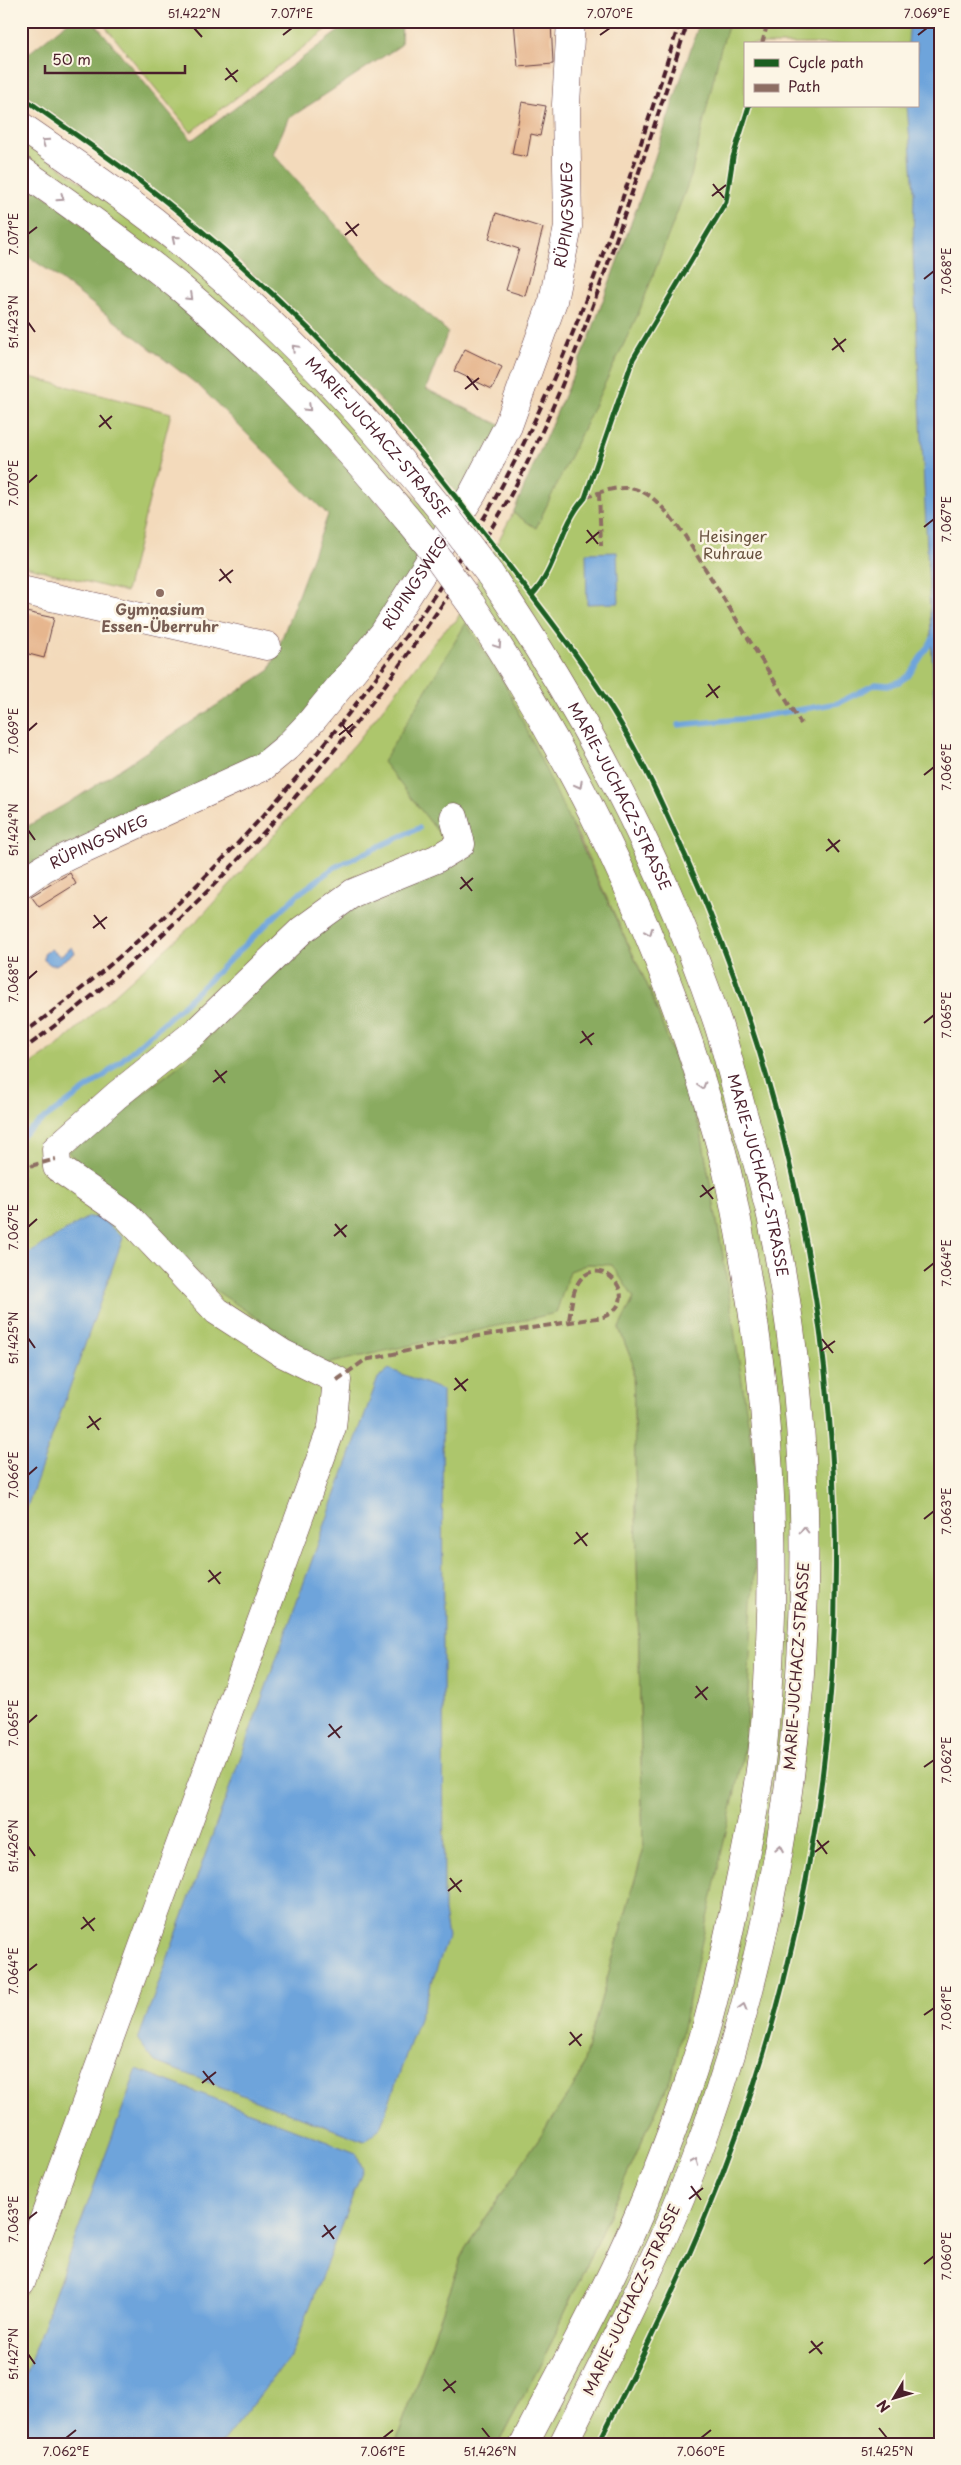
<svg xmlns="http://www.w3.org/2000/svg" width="961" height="2465" font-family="'Playpen Sans',sans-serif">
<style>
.green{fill:#adc66c;stroke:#7c724c;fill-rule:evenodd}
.forest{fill:#8aab60;stroke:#6a6546}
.water{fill:#6ea4db;stroke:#5c6283}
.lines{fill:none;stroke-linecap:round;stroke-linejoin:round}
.stream{stroke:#6ea4db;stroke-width:5.5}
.building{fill:#e6b68e}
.minor-casing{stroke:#633b41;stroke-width:29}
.major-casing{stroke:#633b41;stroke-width:29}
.minor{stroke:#fff;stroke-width:28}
.major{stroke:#fff;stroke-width:28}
.rail{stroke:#4a1f2b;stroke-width:4;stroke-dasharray:8 4;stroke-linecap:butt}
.major-bridge-casing{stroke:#633b41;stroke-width:29;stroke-linecap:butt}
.major-bridge{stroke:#fff;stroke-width:28}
.quiet{stroke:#8d6e63;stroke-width:4;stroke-dasharray:8 4;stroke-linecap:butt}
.cycleway-casing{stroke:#fcf5e5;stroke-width:8}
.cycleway{stroke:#1b5e20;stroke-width:5}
.oneway{stroke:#ae9aa0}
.ticks{fill:none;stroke:#4a1f2b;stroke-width:2}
.education-dot{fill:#8d6e63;stroke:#fcf5e5;stroke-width:2}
.labels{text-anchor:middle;stroke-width:5;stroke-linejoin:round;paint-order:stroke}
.street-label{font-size:15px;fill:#4a1f2b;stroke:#fcf5e5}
.park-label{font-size:15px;fill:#68513e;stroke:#fcf5e5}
.education-label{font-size:15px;font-weight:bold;fill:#785e54;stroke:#fcf5e5}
.neatline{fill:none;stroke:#4a1f2b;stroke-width:2}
.ticks-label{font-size:12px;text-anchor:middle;fill:#4a1f2b}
</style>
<rect width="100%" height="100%" fill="#fcf5e5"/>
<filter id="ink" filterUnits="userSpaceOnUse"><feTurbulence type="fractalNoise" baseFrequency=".02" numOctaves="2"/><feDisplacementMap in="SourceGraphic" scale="10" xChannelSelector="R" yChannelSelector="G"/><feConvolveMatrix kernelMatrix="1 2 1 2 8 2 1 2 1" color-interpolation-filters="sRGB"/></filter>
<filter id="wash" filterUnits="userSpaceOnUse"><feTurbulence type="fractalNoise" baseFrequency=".0096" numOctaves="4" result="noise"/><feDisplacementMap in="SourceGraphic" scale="20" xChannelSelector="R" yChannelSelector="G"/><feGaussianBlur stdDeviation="1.12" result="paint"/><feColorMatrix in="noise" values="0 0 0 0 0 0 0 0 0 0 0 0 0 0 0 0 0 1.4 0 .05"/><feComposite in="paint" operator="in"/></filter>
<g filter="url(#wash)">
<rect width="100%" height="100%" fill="#f3dabb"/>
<g class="green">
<polygon points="101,21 338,21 191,132"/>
<path d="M 708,21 L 940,21 L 940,2444 L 498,2444 L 548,2350 L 673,2073 L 723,1256 L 701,1132 L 650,991 L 575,829 L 428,819 L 457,856 L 181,1064 L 68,1152 L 218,1292 L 570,1271 L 588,1264 L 612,1264 L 634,1298 L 619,1328 L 633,1364 L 643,1851 L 579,2078 L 465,2249 L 395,2444 L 21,2444 L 21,1071 L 55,1048 L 199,919 L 356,743 L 443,631 L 456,621 L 513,513 L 518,516 L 606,329 ZM 745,44 L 917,44 L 917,106 L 745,106 Z"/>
<path d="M 21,140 C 94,191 167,241 232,302 C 305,372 372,447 438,524 L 434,536 L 21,157 Z"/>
<polygon points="30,377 171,413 126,592 21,565 21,412"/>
</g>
<g class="forest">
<path d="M 69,21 L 93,21 L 192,140 L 352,21 L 402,21 L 401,45 L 288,119 L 273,154 L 368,261 L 448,332 L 426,389 L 502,426 L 461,499 C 430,461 400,421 367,385 C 264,274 145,179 21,92 L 21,56 L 24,57 Z"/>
<polygon points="700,21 730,21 720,51 691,176 639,312 536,528 513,513 590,336 654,160"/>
<polygon points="21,176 260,367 428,559 285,743 21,879 21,830 78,797 270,670 328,515 199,386 51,272 21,252"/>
<polygon points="466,623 505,684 650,991 701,1132 723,1256 759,1494 745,1746 673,2073 548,2350 498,2444 395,2444 465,2249 579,2078 643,1851 633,1364 619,1328 634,1298 612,1265 588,1264 570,1271 556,1313 326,1364 218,1292 68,1152 181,1064 287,961 362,895 457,856 383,762"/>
</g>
<g class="water">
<polygon points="910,21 940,21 940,940 938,782 913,252 914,191 907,106 917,106 917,44 908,44"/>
<polygon points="617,552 619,603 587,604 586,553"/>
<polygon points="72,947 75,953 56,965 51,965 44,960 44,954 51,949 60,956"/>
<polygon points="88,1217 101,1218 123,1238 21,1524 21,1258"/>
<polygon points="389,1369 442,1390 444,1911 448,1937 380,2128 364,2141 155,2062 138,2040 378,1378"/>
<polygon points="137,2069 356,2153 363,2169 291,2356 221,2444 21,2444 21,2386"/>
</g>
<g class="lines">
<g class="stream">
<polyline points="678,725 752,718 838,703 876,684 888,685 899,682 909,675 940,628"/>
<polyline points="21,1136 105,1075 180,1008 297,895 335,867 419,828"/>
</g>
</g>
<g id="blocks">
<g class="building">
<polygon points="514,21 551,21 553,64 518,67"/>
<polygon points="522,102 546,106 540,136 531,134 527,157 512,154"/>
<polygon points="496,213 543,228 525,296 506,290 519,249 489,239"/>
<polygon points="465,349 502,367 492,389 454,371"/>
<polygon points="21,611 54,618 44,658 21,652"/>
<polygon points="70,873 76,884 39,907 31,896"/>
</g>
</g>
</g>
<g filter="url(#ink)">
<use href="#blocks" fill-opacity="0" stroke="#633b41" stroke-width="1"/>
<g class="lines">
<g class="minor-casing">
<g id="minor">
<polyline points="21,590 267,646"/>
<path id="s1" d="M 21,884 L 44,868 L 70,855 L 263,767 L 287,747 L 309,724 L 383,634 L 473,493 L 508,426 L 553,301 L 568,227 L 566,104 L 571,21"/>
<polyline points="21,2242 34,2246 332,1427 337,1380 282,1353 217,1311 126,1215 57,1167 56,1149 117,1095 198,1030 302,930 353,893 436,859 461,844 454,817"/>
<polyline points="21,2283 34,2246"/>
</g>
</g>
<g class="major-casing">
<g id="major">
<path id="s2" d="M 21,126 C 66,157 111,188 154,221 C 262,307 359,407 445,515"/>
<path d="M 21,170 C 76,208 131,247 183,290 C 273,365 353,452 427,543"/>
<path id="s3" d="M 489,573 C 585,713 664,864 718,1024 C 727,1052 734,1081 742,1110 C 752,1145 763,1180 771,1216 C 834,1523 807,1861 697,2155 C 660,2255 610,2349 563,2444"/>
<path d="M 471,604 C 580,767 664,945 717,1134 C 731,1181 739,1230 747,1278 C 773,1430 778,1581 764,1736 C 759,1790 747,1845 736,1899 C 726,1947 716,1995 702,2042 C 679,2116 651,2191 618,2261 C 589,2323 555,2383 524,2444"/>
</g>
</g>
<use href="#minor" class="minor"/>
<use href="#major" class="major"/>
<g class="rail">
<path d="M 21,1035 C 163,932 286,802 388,661 C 427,607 465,553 497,495 C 578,346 629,182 680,21"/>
<path d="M 21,1051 C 165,946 286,819 391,677 C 433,619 474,560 509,498 C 549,424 579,345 607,266 C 635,185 662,103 688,21"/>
</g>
<g class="major-bridge-casing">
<g id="major-bridge">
<polyline points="445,515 489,573"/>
<polyline points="427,543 471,604"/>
</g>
</g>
<use href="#major-bridge" class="major-bridge"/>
<g class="quiet">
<polyline points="762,44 768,21"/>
<polyline points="599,493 601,546"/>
<path d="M 585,498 C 639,475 653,493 685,536 L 801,724"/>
<polyline points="21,1173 34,1165 56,1159"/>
<path d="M 337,1380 L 365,1360 L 472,1337 L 603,1317 C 647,1299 598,1249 578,1283 C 572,1293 571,1309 569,1320"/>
</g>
<g class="cycleway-casing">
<g id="cycleway">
<path d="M 21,96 C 61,125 102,152 141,182 C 220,243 301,317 368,391 C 416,444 459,502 503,558 C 541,608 580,657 613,711 C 641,756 663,806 685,855 C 843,1206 878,1611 783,1984 C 742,2147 675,2295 598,2444"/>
<path d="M 532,595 C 558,568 559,526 585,498 L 633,359 L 726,202 L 733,157 L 749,106"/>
</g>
</g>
<use href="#cycleway" class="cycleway"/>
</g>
<defs><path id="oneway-chevron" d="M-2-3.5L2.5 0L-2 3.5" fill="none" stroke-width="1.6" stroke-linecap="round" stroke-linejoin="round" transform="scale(1.25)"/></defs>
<g class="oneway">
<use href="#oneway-chevron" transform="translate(45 142) rotate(-145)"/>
<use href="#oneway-chevron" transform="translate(61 198) rotate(35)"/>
<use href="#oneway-chevron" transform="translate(175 239) rotate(-140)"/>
<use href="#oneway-chevron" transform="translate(190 297) rotate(43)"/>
<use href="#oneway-chevron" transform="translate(295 348) rotate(-135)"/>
<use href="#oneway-chevron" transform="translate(308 408) rotate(44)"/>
<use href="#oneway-chevron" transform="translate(498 645) rotate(56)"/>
<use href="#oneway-chevron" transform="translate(579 785) rotate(62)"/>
<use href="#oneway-chevron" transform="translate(649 932) rotate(68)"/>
<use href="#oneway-chevron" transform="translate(702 1086) rotate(73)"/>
<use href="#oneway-chevron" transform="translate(804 1530) rotate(-90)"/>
<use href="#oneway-chevron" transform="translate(780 1848) rotate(-80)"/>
<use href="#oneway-chevron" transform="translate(743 2007) rotate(-75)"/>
<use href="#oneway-chevron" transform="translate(695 2162) rotate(-68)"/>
</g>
</g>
<path class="ticks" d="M 194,28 L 202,37M 283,35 L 292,28M 600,35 L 610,28M 918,35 L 927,28M 226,68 L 237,82M 225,80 L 238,70M 713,184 L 724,198M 712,196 L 726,185M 346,222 L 357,236M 28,234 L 37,227M 345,235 L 359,224M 924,279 L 934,271M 28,322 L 35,332M 834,338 L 844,352M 832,350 L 846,339M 467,376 L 478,390M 465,389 L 479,378M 100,415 L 111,429M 99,427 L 112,416M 28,483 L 37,475M 924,527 L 934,519M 587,530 L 598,544M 586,543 L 599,532M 220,569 L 231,583M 219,581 L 233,570M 708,684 L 718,698M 706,697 L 720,686M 341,723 L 352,737M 28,731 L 37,723M 339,735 L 353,724M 924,775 L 934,767M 28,830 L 35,840M 828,839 L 839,852M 826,851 L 840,840M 461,877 L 472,891M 460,889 L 473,878M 94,915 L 105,929M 93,928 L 107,917M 28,979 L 37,971M 924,1023 L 934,1015M 582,1031 L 592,1045M 580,1043 L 594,1033M 215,1070 L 225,1083M 213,1082 L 227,1071M 702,1185 L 713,1199M 700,1197 L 714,1187M 335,1224 L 346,1237M 28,1227 L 37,1219M 334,1236 L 347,1225M 924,1271 L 934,1263M 28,1338 L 35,1348M 822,1339 L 833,1353M 821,1351 L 835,1341M 455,1378 L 466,1391M 454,1390 L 468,1379M 89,1416 L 99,1430M 87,1428 L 101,1418M 28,1475 L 37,1467M 924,1519 L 934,1511M 576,1532 L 587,1546M 574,1544 L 588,1533M 209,1570 L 220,1584M 208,1582 L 221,1572M 696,1686 L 707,1700M 695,1698 L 708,1687M 28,1723 L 37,1715M 329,1724 L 340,1738M 328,1737 L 342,1726M 924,1767 L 934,1760M 817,1840 L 827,1854M 28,1846 L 35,1856M 815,1852 L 829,1841M 450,1878 L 461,1892M 448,1891 L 462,1880M 83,1917 L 94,1931M 81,1929 L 95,1918M 28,1971 L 37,1964M 924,2015 L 934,2008M 570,2032 L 581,2046M 569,2045 L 582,2034M 203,2071 L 214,2085M 202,2083 L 216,2072M 691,2186 L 701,2200M 689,2199 L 703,2188M 28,2219 L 37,2212M 324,2225 L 334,2239M 322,2237 L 336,2226M 924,2264 L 934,2256M 811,2341 L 822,2354M 809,2353 L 823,2342M 28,2354 L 35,2364M 444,2379 L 455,2393M 443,2391 L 456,2381M 482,2428 L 490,2438M 879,2428 L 887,2438M 66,2438 L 76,2430M 383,2438 L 393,2430M 701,2438 L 711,2430"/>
<circle class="education-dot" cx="160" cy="593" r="5"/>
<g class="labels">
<g class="street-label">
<text dy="5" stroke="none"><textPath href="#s1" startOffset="912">RÜPINGSWEG</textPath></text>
<text dy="5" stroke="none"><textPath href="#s2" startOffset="475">MARIE-JUCHACZ-STRASSE</textPath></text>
<text dy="5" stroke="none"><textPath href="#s1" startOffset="509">RÜPINGSWEG</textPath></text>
<text dy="5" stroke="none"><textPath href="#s3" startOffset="259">MARIE-JUCHACZ-STRASSE</textPath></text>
<text dy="5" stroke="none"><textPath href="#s1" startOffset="89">RÜPINGSWEG</textPath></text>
<text dy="5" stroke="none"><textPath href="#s3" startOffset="664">MARIE-JUCHACZ-STRASSE</textPath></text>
<text transform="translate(797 1666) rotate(-86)" y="5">MARIE-JUCHACZ-STRASSE</text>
<text transform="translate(632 2300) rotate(-65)" y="5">MARIE-JUCHACZ-STRASSE</text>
</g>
<g class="park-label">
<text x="733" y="542">Heisinger<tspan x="733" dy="17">Ruhraue</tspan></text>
</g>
<g class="education-label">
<text x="160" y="615">Gymnasium<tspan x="160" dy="17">Essen-Überruhr</tspan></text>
</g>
</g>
<rect width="961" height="2465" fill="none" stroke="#fcf5e5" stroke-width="55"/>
<rect x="744" y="42" width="175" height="65" fill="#fcf5e5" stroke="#b59f9b"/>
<rect x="754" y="59" width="25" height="8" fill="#1b5e20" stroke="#b59f9b"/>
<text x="788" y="68" font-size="15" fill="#4a1f2b">Cycle path</text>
<rect x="754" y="84" width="25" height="8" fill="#8d6e63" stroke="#b59f9b"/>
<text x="788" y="92" font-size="15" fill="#4a1f2b">Path</text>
<g transform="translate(894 2398) rotate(232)" stroke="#fcf5e5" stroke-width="4" paint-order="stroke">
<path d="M0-4L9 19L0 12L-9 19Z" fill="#4a1f2b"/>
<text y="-8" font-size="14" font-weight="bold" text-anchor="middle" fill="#4a1f2b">N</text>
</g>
<path d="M45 65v8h140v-8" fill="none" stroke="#4a1f2b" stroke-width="2.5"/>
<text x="52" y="65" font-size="15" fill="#4a1f2b" stroke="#fcf5e5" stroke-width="4" paint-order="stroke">50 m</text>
<rect x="28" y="28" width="906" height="2410" class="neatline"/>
<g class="ticks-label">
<text x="194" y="18">51.422°N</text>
<text x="292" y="18">7.071°E</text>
<text x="610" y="18">7.070°E</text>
<text x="927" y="18">7.069°E</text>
<text transform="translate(14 234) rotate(-90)" y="4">7.071°E</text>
<text transform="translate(947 271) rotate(-90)" y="4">7.068°E</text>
<text transform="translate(14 322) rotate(-90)" y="4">51.423°N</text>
<text transform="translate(14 483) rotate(-90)" y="4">7.070°E</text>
<text transform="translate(947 519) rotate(-90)" y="4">7.067°E</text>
<text transform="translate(14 731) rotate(-90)" y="4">7.069°E</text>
<text transform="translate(947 767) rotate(-90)" y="4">7.066°E</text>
<text transform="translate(14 830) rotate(-90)" y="4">51.424°N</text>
<text transform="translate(14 979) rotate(-90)" y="4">7.068°E</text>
<text transform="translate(947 1015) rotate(-90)" y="4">7.065°E</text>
<text transform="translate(14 1227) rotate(-90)" y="4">7.067°E</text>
<text transform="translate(947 1263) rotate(-90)" y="4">7.064°E</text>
<text transform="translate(14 1338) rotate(-90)" y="4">51.425°N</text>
<text transform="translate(14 1475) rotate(-90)" y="4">7.066°E</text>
<text transform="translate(947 1511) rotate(-90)" y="4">7.063°E</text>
<text transform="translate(14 1723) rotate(-90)" y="4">7.065°E</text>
<text transform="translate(947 1760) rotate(-90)" y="4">7.062°E</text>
<text transform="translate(14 1846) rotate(-90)" y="4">51.426°N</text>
<text transform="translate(14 1971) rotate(-90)" y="4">7.064°E</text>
<text transform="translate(947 2008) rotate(-90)" y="4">7.061°E</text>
<text transform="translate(14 2219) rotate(-90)" y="4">7.063°E</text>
<text transform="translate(947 2256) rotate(-90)" y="4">7.060°E</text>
<text transform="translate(14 2354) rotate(-90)" y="4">51.427°N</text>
<text x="66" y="2456">7.062°E</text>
<text x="383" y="2456">7.061°E</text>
<text x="490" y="2456">51.426°N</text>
<text x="701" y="2456">7.060°E</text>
<text x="887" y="2456">51.425°N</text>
</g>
</svg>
